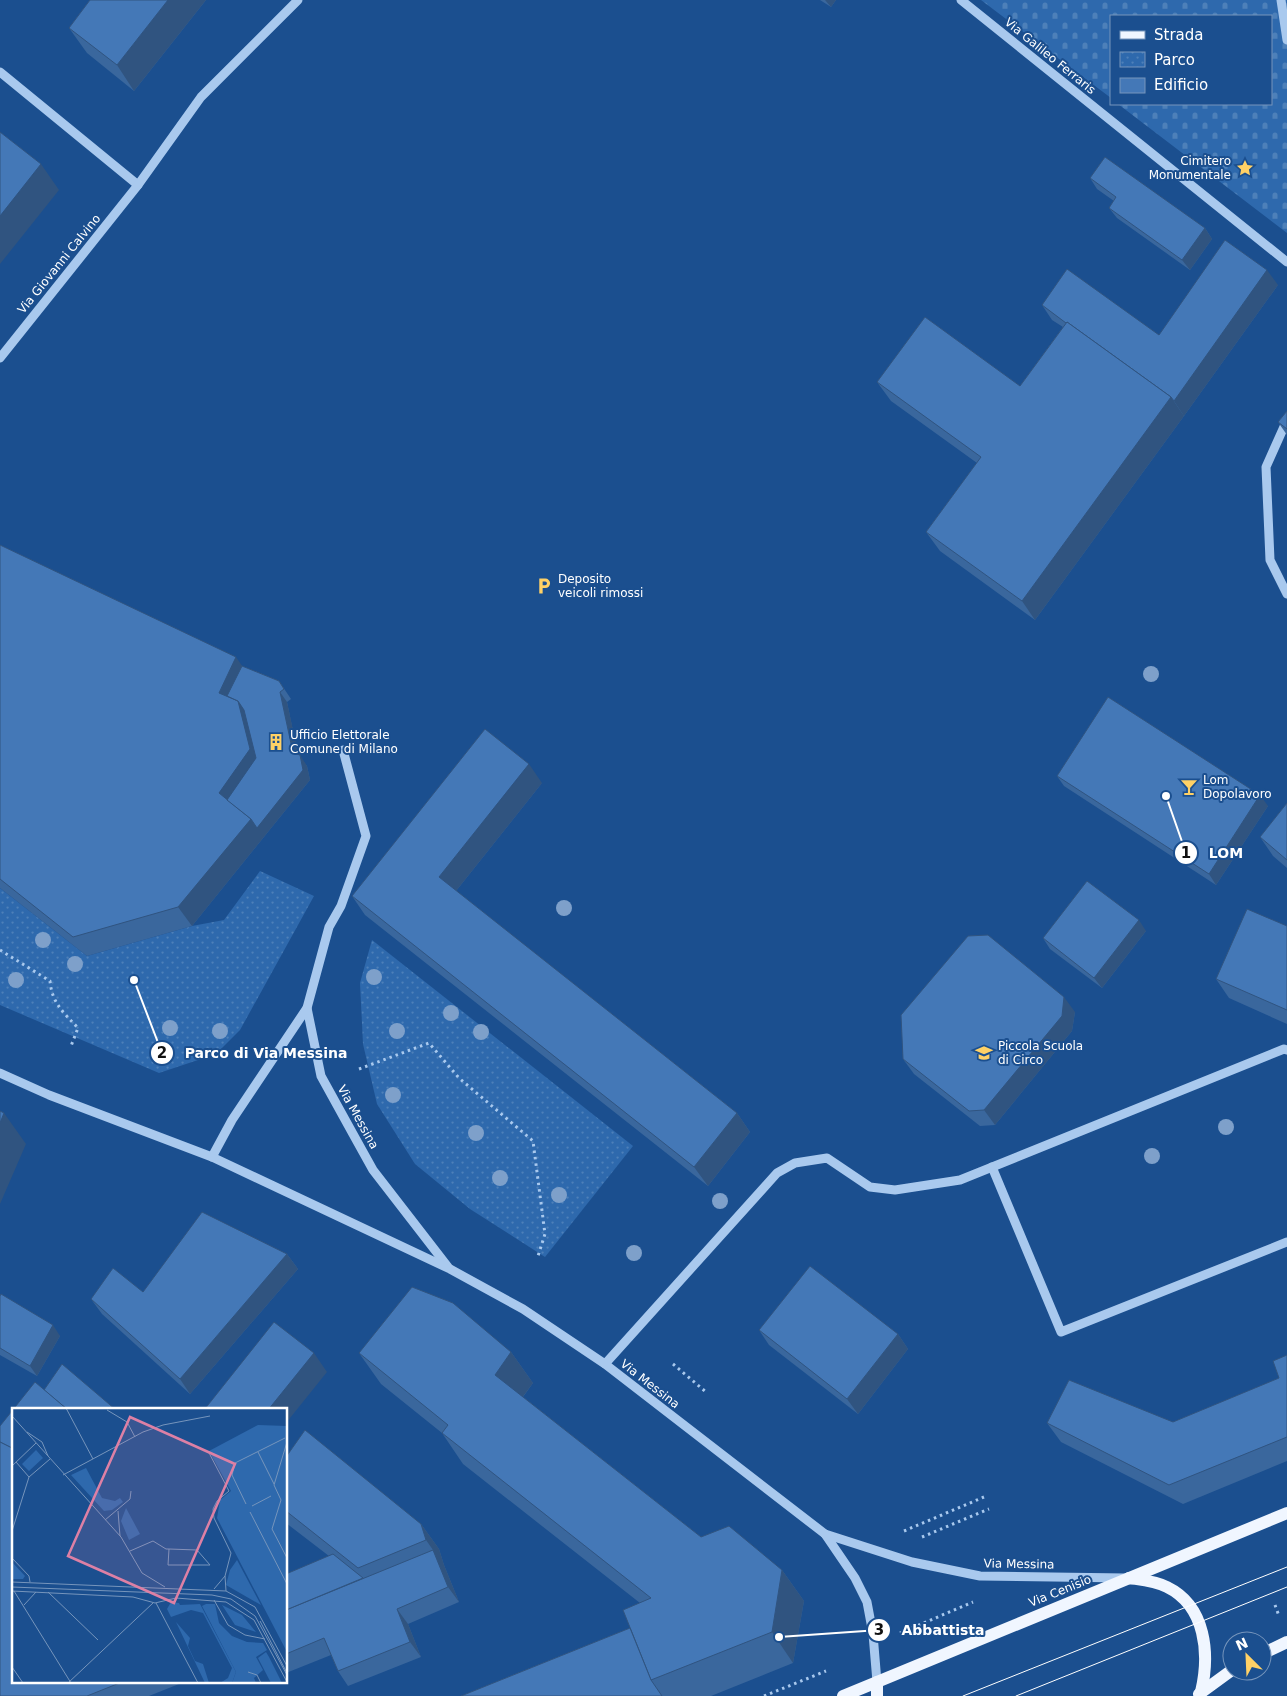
<svg xmlns="http://www.w3.org/2000/svg" width="1287" height="1696" font-family="'DejaVu Sans',sans-serif">
<style>
.cemetery{fill:url(#cemetery-stones)}
.park{fill:url(#park-dots)}
.lines{fill:none;stroke-linecap:round;stroke-linejoin:round}
.path{stroke:#a9c9ee;stroke-width:3;stroke-dasharray:2.5 4;stroke-linecap:butt}
.minor{stroke:#a9c9ee;stroke-width:9}
.major{stroke:#f0f6ff;stroke-width:12}
.tram{stroke:#fff;stroke-width:1}
.tree{fill:#7ea0ca}
.wall{fill:#3a679d}
.shaded-wall{fill:#305480}
.building{fill:#4478b7;stroke:#305480}
.labels{text-anchor:middle;stroke-width:4;stroke-linejoin:round;paint-order:stroke}
.street-label{font-size:12px;fill:#fff;stroke:#1b4f8f}
.poi-label{font-size:12px;fill:#fff;stroke:#1b4f8f;text-anchor:start}
.inset-road{fill:none;stroke:#7695bc;stroke-width:1}
.view{fill:#dd80a5;fill-opacity:0.15;stroke:#dd80a5;stroke-width:2.5}
.inset-edge{fill:none;stroke:#fff;stroke-width:2.5}
.leader{fill:none;stroke:#fff;stroke-width:2}
.callout-dot{fill:#fff;stroke:#1b4f8f;stroke-width:2}
.mark-label{font-size:15px;text-anchor:middle;font-weight:bold;fill:#111}
.callout-label{font-size:14px;text-anchor:middle;font-weight:bold;fill:#fff;stroke:#1b4f8f;stroke-width:4;stroke-linejoin:round;paint-order:stroke}
</style>
<defs>
<pattern id="cemetery-stones" width="16" height="16" patternUnits="userSpaceOnUse" patternTransform="scale(1.25)"><rect width="16" height="16" fill="#2e69ad"/><path d="M2 7V4a2 2 0 0 1 4 0v3zM10 15v-3a2 2 0 0 1 4 0v3z" fill="#4d80b9"/></pattern>
<pattern id="park-dots" width="8" height="8" patternUnits="userSpaceOnUse" patternTransform="scale(1.25)"><rect width="8" height="8" fill="#2e69ad"/><path d="M2 2h.1M6 6h.1" fill="none" stroke="#4d80b9" stroke-width="1.8" stroke-linecap="round"/></pattern>
</defs>
<rect width="100%" height="100%" fill="#1b4f8f"/>
<polygon class="cemetery" points="981,0 1287,0 1287,233 1118,104 1271,104 1271,16 1111,16 1111,98"/>
<g class="park">
<polygon points="260,871 314,896 240,1030 216,1054 159,1073 0,1005 0,888 87,956 192,926 224,920"/>
<polygon points="372,940 633,1146 545,1257 470,1209 415,1164 377,1104 363,1044 360,983"/>
</g>
<g class="lines">
<g class="path">
<path d="M 0,950 L 50,981 C 52,1003 63,1012 78,1028 L 71,1046"/>
<polyline points="359,1069 429,1043 459,1078 533,1141 545,1234 538,1256"/>
<polyline points="673,1364 706,1392"/>
<polyline points="904,1531 984,1497"/>
<polyline points="922,1537 989,1509"/>
<polyline points="1275,1605 1279,1616"/>
<polyline points="900,1633 973,1602"/>
<polyline points="764,1696 826,1671"/>
</g>
<g class="minor">
<polyline points="961,0 1287,262"/>
<polyline points="1281,0 1287,40"/>
<polyline points="0,72 138,185"/>
<polyline points="0,358 138,185 201,97 298,0"/>
<polyline points="1287,420 1266,467 1270,560 1287,594"/>
<polyline points="307,1008 321,1076 353,1134 373,1170 448,1267"/>
<polyline points="0,1073 49,1095 212,1157 450,1269 523,1309 605,1364 825,1534 855,1578 867,1602 873,1634 877,1682"/>
<polyline points="212,1157 232,1120 307,1008 329,927 341,906 366,836 343,750"/>
<polyline points="992,1167 1061,1332 1287,1242"/>
<polyline points="605,1364 777,1173 795,1163 827,1158 870,1187 895,1190 960,1180 1284,1049 1287,1050"/>
<polyline points="825,1534 912,1562 980,1576 1126,1578"/>
</g>
<g class="major">
<path d="M 1129,1578 C 1142,1580 1155,1581 1167,1587 C 1206,1606 1210,1654 1201,1692"/>
<polyline points="1262,1654 1287,1642"/>
<polyline points="877,1682 877,1696"/>
<polyline points="1199,1694 1232,1670"/>
<polyline points="843,1696 1287,1513"/>
</g>
<g class="tram">
<polyline points="963,1696 1287,1567"/>
<polyline points="1016,1696 1287,1587"/>
</g>
</g>
<g class="tree">
<circle cx="1151" cy="674" r="8"/>
<circle cx="564" cy="908" r="8"/>
<circle cx="43" cy="940" r="8"/>
<circle cx="75" cy="964" r="8"/>
<circle cx="374" cy="977" r="8"/>
<circle cx="16" cy="980" r="8"/>
<circle cx="451" cy="1013" r="8"/>
<circle cx="170" cy="1028" r="8"/>
<circle cx="220" cy="1031" r="8"/>
<circle cx="397" cy="1031" r="8"/>
<circle cx="481" cy="1032" r="8"/>
<circle cx="393" cy="1095" r="8"/>
<circle cx="1226" cy="1127" r="8"/>
<circle cx="476" cy="1133" r="8"/>
<circle cx="1152" cy="1156" r="8"/>
<circle cx="500" cy="1178" r="8"/>
<circle cx="559" cy="1195" r="8"/>
<circle cx="720" cy="1201" r="8"/>
<circle cx="634" cy="1253" r="8"/>
</g>
<g class="wall">
<polygon points="90,0 206,0 134,91 87,53 69,28"/>
<polygon points="820,0 836,0 831,7"/>
<polygon points="1090,178 1205,228 1212,239 1190,270 1117,218 1109,208 1114,201 1097,189"/>
<polygon points="1278,285 1184,416 1035,620 940,551 926,532 977,463 891,401 877,382 1020,386 1063,327 1052,320 1042,305 1159,335"/>
<polygon points="1287,411 1287,435 1278,422"/>
<polygon points="0,545 242,666 279,681 291,699 287,702 298,755 307,766 310,780 192,926 87,956 0,888"/>
<polygon points="1057,776 1268,806 1216,885 1064,786"/>
<polygon points="542,783 456,891 737,1113 750,1132 708,1186 365,915 352,896"/>
<polygon points="1287,803 1287,868 1273,856 1260,837"/>
<polygon points="1287,926 1287,1024 1229,998 1216,979"/>
<polygon points="1146,931 1102,988 1050,949 1043,938"/>
<polygon points="1075,1012 1072,1031 995,1125 980,1126 914,1074 903,1059"/>
<polygon points="287,1254 298,1269 190,1394 102,1314 91,1299 143,1292"/>
<polygon points="0,1296 60,1336 37,1376 0,1355"/>
<polygon points="759,1330 898,1334 908,1349 858,1414 769,1345"/>
<polygon points="511,1352 533,1383 523,1397 701,1537 782,1570 804,1601 793,1663 711,1696 461,1696 630,1628 640,1603 463,1464 442,1433 381,1384 359,1353"/>
<polygon points="1287,1355 1287,1461 1183,1504 1061,1442 1047,1423 1173,1422 1279,1378"/>
<polygon points="286,1457 421,1524 439,1549 444,1565 459,1602 408,1624 421,1657 348,1686 338,1671 331,1655 286,1673 286,1574 329,1556 286,1523"/>
<polygon points="14,1682 184,1682 149,1696 0,1696"/>
</g>
<g class="shaded-wall">
<polygon points="168,0 206,0 134,91 117,65"/>
<polygon points="825,0 836,0 831,7"/>
<polygon points="41,164 59,190 0,264 0,216"/>
<polygon points="1205,228 1212,239 1190,270 1182,260"/>
<polygon points="1267,270 1278,285 1184,416 1174,401"/>
<polygon points="1171,397 1184,416 1035,620 1022,601"/>
<polygon points="236,657 249,676 235,706 219,693"/>
<polygon points="280,692 287,702 300,763 293,753"/>
<polygon points="238,701 252,720 263,768 235,809 219,793"/>
<polygon points="300,755 307,766 310,780 192,926 178,907"/>
<polygon points="529,764 542,783 452,896 439,877"/>
<polygon points="1260,795 1268,806 1216,885 1209,874"/>
<polygon points="1139,920 1146,931 1102,988 1094,978"/>
<polygon points="1064,997 1075,1012 1072,1031 995,1125 984,1110"/>
<polygon points="4,1113 26,1144 0,1204 0,1123"/>
<polygon points="737,1113 750,1132 708,1186 694,1167"/>
<polygon points="287,1254 298,1269 190,1394 180,1379"/>
<polygon points="53,1325 60,1336 37,1376 30,1366"/>
<polygon points="898,1334 908,1349 858,1414 847,1399"/>
<polygon points="511,1352 533,1383 516,1406 495,1375"/>
<polygon points="314,1353 327,1372 286,1423 286,1410 268,1410"/>
<polygon points="421,1524 439,1549 444,1565 459,1602 448,1587 433,1550 426,1540"/>
<polygon points="782,1570 804,1601 793,1663 772,1632"/>
<polygon points="397,1609 408,1624 421,1657 410,1642"/>
</g>
<g class="building">
<polygon points="90,0 168,0 117,65 69,28"/>
<polygon points="0,132 41,164 0,216"/>
<polygon points="1105,157 1205,228 1182,260 1109,208 1116,197 1090,178"/>
<polygon points="1225,240 1267,270 1174,401 1171,397 1067,322 1066,323 1042,305 1067,269 1159,335"/>
<polygon points="925,317 1020,386 1067,322 1171,397 1022,601 926,532 981,457 877,382"/>
<polygon points="1287,411 1287,429 1278,422"/>
<polygon points="0,545 236,657 219,693 238,701 250,749 219,793 251,819 178,907 73,937 0,879"/>
<polygon points="242,666 279,681 284,689 280,692 293,753 300,755 303,770 257,828 251,819 227,800 256,758 244,710 238,701 227,696"/>
<polygon points="1108,697 1260,795 1209,874 1057,776"/>
<polygon points="485,729 529,764 439,877 737,1113 694,1167 352,896"/>
<polygon points="1287,803 1287,860 1260,837"/>
<polygon points="1087,881 1139,920 1094,978 1043,938"/>
<polygon points="1247,909 1287,926 1287,1010 1216,979"/>
<polygon points="988,935 1064,997 1062,1016 984,1110 969,1111 903,1059 901,1015 968,936"/>
<polygon points="0,1111 4,1113 0,1123"/>
<polygon points="202,1212 287,1254 180,1379 91,1299 113,1268 143,1292"/>
<polygon points="810,1266 898,1334 847,1399 759,1330"/>
<polygon points="412,1287 453,1303 511,1352 495,1375 701,1537 729,1526 782,1570 772,1632 651,1680 623,1610 651,1598 442,1433 448,1425 359,1353"/>
<polygon points="1,1294 53,1325 30,1366 0,1348 0,1296"/>
<polygon points="274,1322 314,1353 268,1410 204,1410"/>
<polygon points="1287,1355 1287,1437 1169,1485 1047,1423 1069,1380 1173,1422 1279,1378 1273,1361"/>
<polygon points="62,1364 116,1410 68,1410 44,1390"/>
<polygon points="35,1382 68,1410 14,1410 14,1449 0,1442 0,1426"/>
<polygon points="305,1430 421,1524 426,1540 358,1568 286,1511 286,1457"/>
<polygon points="0,1442 14,1449 14,1682 122,1682 87,1696 0,1696"/>
<polygon points="433,1550 448,1587 397,1609 410,1642 338,1671 324,1638 286,1654 286,1610"/>
<polygon points="333,1554 363,1578 286,1610 286,1574"/>
<polygon points="630,1628 651,1680 662,1696 461,1696"/>
</g>
<defs>
<g id="sight-bare" transform="scale(1.35)"><path d="M0-6L1.8-2.2L6-1.7L2.9 1.2L3.7 5.4L0 3.3L-3.7 5.4L-2.9 1.2L-6-1.7L-1.8-2.2Z" fill="#ffd166" stroke="#1b4f8f" stroke-width="2.5" paint-order="stroke"/></g>
<g id="parking-bare" transform="scale(1.35)"><path d="M-3.5-5.5H1a3.5 3.5 0 0 1 0 7H-1V5.5H-3.5ZM-1-3.4V-.6H.8a1.4 1.4 0 0 0 0-2.8Z" fill="#ffd166" stroke="#1b4f8f" stroke-width="2.5" paint-order="stroke"/></g>
<g id="building-bare" transform="scale(1.35)"><path d="M-4-6H4V6H1V3H-1V6H-4ZM-2.5-4.3h1.7v1.8h-1.7ZM.8-4.3h1.7v1.8H.8ZM-2.5-1h1.7V.8h-1.7ZM.8-1h1.7V.8H.8Z" fill="#ffd166" stroke="#1b4f8f" stroke-width="2.5" paint-order="stroke"/></g>
<g id="bar-bare" transform="scale(1.35)"><path d="M-6-5H6L.8 .8V4.5H3.5V6h-7V4.5H-.8V.8Z" fill="#ffd166" stroke="#1b4f8f" stroke-width="2.5" paint-order="stroke"/></g>
<g id="school-bare" transform="scale(1.35)"><path d="M0-5L7-2L0 1L-7-2ZM-4 1L0 2.5L4 1V4Q0 6-4 4Z" fill="#ffd166" stroke="#1b4f8f" stroke-width="2.5" paint-order="stroke"/></g>
</defs>
<g fill-rule="evenodd">
<use href="#sight-bare" x="1245" y="168"/>
<use href="#parking-bare" x="544" y="586"/>
<use href="#building-bare" x="276" y="742"/>
<use href="#bar-bare" x="1189" y="787"/>
<use href="#school-bare" x="984" y="1053"/>
</g>
<g class="labels">
<g class="street-label">
<text transform="translate(1050 56) rotate(39)" y="4">Via Galileo Ferraris</text>
<text transform="translate(59 264) rotate(-51)" y="4">Via Giovanni Calvino</text>
<text transform="translate(358 1117) rotate(61)" y="4">Via Messina</text>
<text transform="translate(650 1384) rotate(38)" y="4">Via Messina</text>
<text transform="translate(1019 1564) rotate(1)" y="4">Via Messina</text>
<text transform="translate(1060 1591) rotate(-22)" y="4">Via Cenisio</text>
</g>
<g class="poi-label">
<text x="1231" y="165" text-anchor="end">Cimitero<tspan x="1231" dy="14">Monumentale</tspan></text>
<text x="558" y="583">Deposito<tspan x="558" dy="14">veicoli rimossi</tspan></text>
<text x="290" y="739">Ufficio Elettorale<tspan x="290" dy="14">Comune di Milano</tspan></text>
<text x="1203" y="784">Lom<tspan x="1203" dy="14">Dopolavoro</tspan></text>
<text x="998" y="1050">Piccola Scuola<tspan x="998" dy="14">di Circo</tspan></text>
</g>
</g>
<g transform="translate(12 1408)">
<rect width="275" height="275" fill="#1b4f8f"/>
<path d="M 159,194 L 167,195 L 168,197 L 188,196 L 224,264 L 220,275 L 208,275 L 216,270 L 220,260 L 191,205 L 179,202 L 159,209 L 155,201 ZM 210,197 L 230,207 L 244,224 L 223,217 ZM 164,214 L 178,230 L 176,238 L 183,253 L 191,256 L 197,275 L 193,275 Z" fill="#2e69ad"/>
<path d="M 246,17 L 275,18 L 275,244 L 205,110 L 208,92 L 219,83 L 197,43 Z" fill="#2e69ad"/>
<path d="M 24,42 L 31,50 L 17,63 L 10,56 ZM 74,60 L 90,90 L 103,93 L 108,90 L 111,94 L 100,102 L 92,103 L 59,67 ZM 114,100 L 128,126 L 117,132 L 109,113 ZM 194,196 L 203,196 L 207,215 L 220,228 L 235,234 L 251,235 L 255,242 L 244,249 L 251,262 L 242,270 L 244,275 L 220,275 L 224,264 L 190,198 ZM 254,244 L 257,249 L 270,275 L 259,275 L 246,250 Z" fill="#2e69ad"/>
<path d="M 225,152 L 249,197 L 214,177 L 218,162 ZM 0,154 L 13,168 L 11,171 L 0,171 Z" fill="#2e69ad"/>
<path class="inset-road" d="M 54,0 L 81,51M 95,2 L 115,14 L 123,29M 0,8 L 109,129 L 130,165 L 153,179M 15,24 L 30,34 L 36,48M 275,34 L 262,77 L 269,92 L 260,121 L 275,150M 196,43 L 217,83 L 205,93 L 201,101 L 202,110 L 219,145 L 213,168 L 202,181M 246,44 L 262,76M 4,54 L 17,69M 0,58 L 24,35M 51,67 L 131,24 L 151,17 L 198,8M 17,69 L 38,51M 234,96 L 220,67 L 223,55 L 273,30M 240,98 L 259,88M 106,103 L 108,128M 238,104 L 275,176M 93,112 L 118,91 L 119,83M 0,123 L 17,69M 118,143 L 141,133 L 154,141 L 157,141 L 185,142 L 198,157 L 156,157 L 157,141M 0,150 L 17,168 L 18,174M 213,168 L 214,183M 0,174 L 214,183 L 243,199 L 275,258M 0,179 L 200,187 L 219,191 L 243,208 L 275,267M 0,183 L 121,189 L 143,195 L 164,190 L 214,194 L 242,212 L 275,274M 2,183 L 59,275M 36,184 L 86,232M 202,192 L 216,217 L 233,227 L 253,231M 144,195 L 186,275M 12,197 L 24,184M 248,213 L 275,265M 0,259 L 11,275M 236,264 L 245,267 L 249,275M 56,275 L 141,195"/>
<path class="view" d="M 118,9 L 223,56 L 162,195 L 56,148 Z"/>
<rect width="275" height="275" class="inset-edge"/>
</g>
<path class="leader" d="M1166 796L1186 853M134 980L162 1053M779 1637L879 1630"/>
<g class="callout-dot">
<circle cx="1166" cy="796" r="5"/>
<circle cx="134" cy="980" r="5"/>
<circle cx="779" cy="1637" r="5"/>
<circle cx="1186" cy="853" r="12"/>
<circle cx="162" cy="1053" r="12"/>
<circle cx="879" cy="1630" r="12"/>
</g>
<g class="mark-label">
<text x="1186" y="858">1</text>
<text x="162" y="1058">2</text>
<text x="879" y="1635">3</text>
</g>
<g class="callout-label">
<text x="1226" y="858">LOM</text>
<text x="266" y="1058">Parco di Via Messina</text>
<text x="943" y="1635">Abbattista</text>
</g>
<rect x="1110" y="15" width="162" height="90" fill="#1b4f8f" stroke="#7695bc"/>
<rect x="1120" y="31" width="25" height="8" fill="#f0f6ff" stroke="#7695bc"/>
<text x="1154" y="40" font-size="15" fill="#ffffff">Strada</text>
<rect x="1120" y="52" width="25" height="15" fill="url(#park-dots)" stroke="#7695bc"/>
<text x="1154" y="65" font-size="15" fill="#ffffff">Parco</text>
<rect x="1120" y="78" width="25" height="15" fill="#4478b7" stroke="#7695bc"/>
<text x="1154" y="90" font-size="15" fill="#ffffff">Edificio</text>
<g transform="translate(1247 1656) rotate(336)"><circle r="24" fill="#1b4f8f" stroke="#7695bc"/>
<path d="M0-4L9 19L0 12L-9 19Z" fill="#ffd166"/>
<text y="-8" font-size="14" font-weight="bold" text-anchor="middle" fill="#ffffff">N</text>
</g>
</svg>
